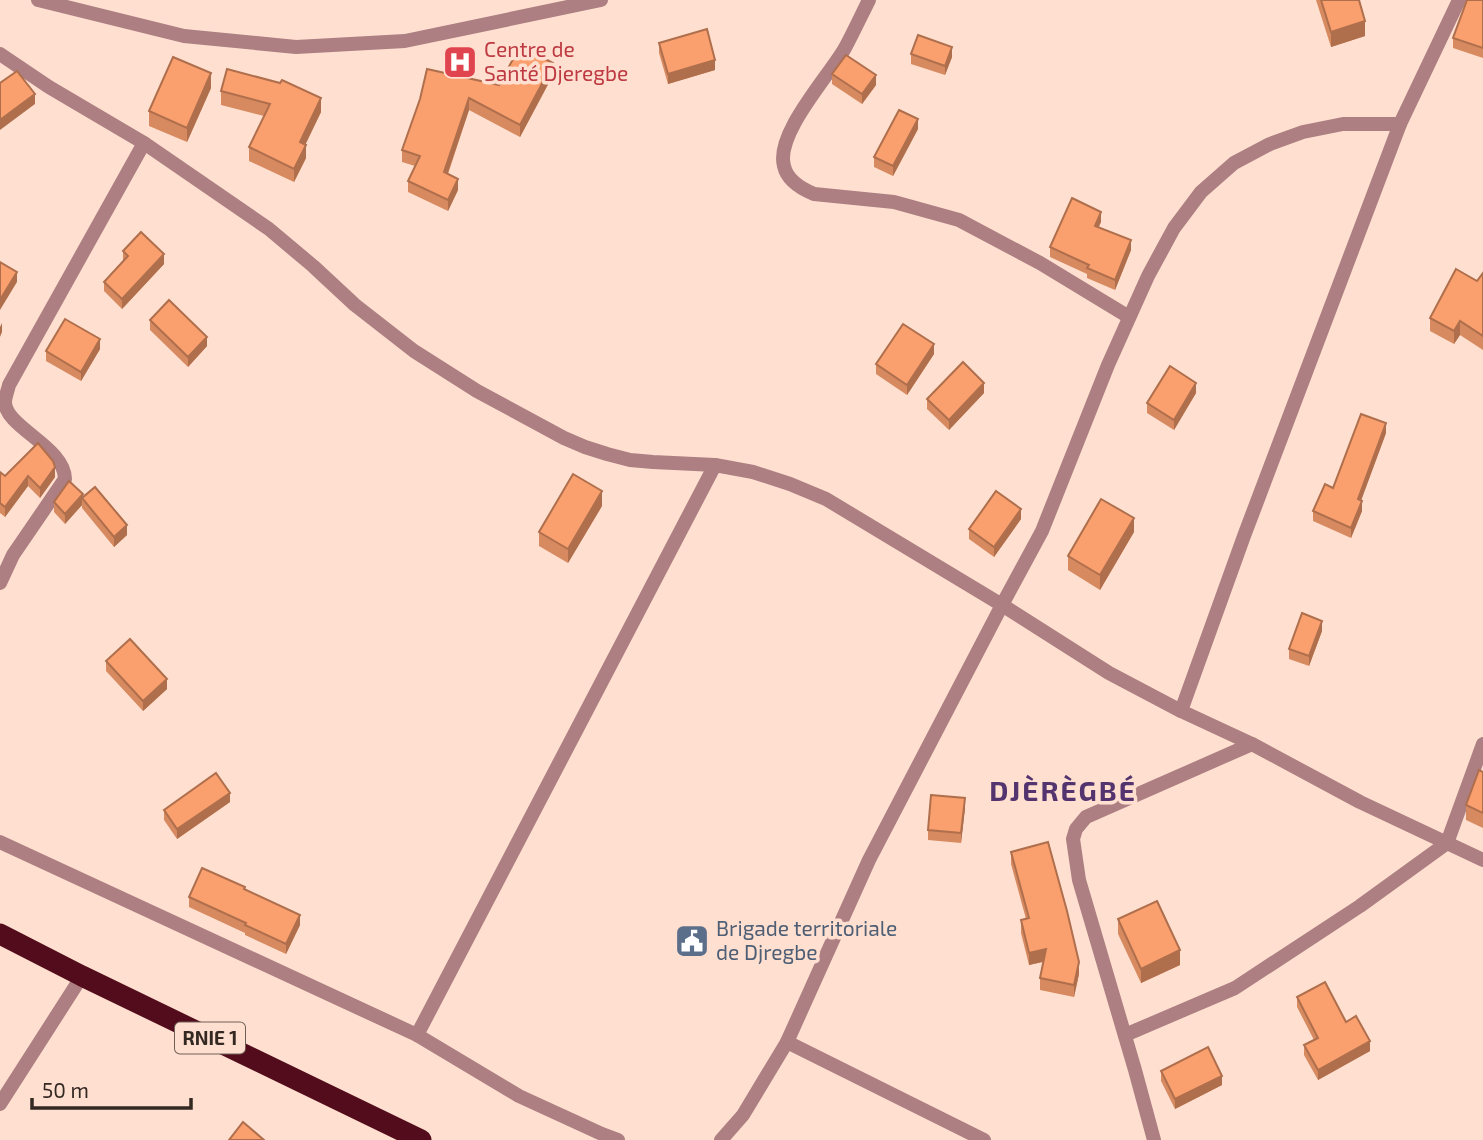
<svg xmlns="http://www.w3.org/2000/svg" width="1483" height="1140" font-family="'Exo 2',sans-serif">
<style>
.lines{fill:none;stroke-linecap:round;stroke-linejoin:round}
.street{stroke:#ad7f82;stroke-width:14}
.highway{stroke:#530c1b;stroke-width:21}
.wall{fill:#d7895f}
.shaded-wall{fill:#af6f4d}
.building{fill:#fa9f6e;stroke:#af6f4d;stroke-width:2}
.labels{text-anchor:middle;stroke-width:7;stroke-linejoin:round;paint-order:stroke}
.shield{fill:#ffe0d0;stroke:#705f56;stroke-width:2}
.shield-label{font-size:19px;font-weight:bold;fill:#332822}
.health-label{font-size:21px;fill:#be3a42;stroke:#ffe0d0;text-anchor:start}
.service-label{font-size:21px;fill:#4e5e75;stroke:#ffe0d0;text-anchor:start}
.district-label{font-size:28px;font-weight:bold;letter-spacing:2px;fill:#53346e;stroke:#ffe0d0}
</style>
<rect width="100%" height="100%" fill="#ffe0d0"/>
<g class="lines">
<g class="street">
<polyline points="38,0 184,36 296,47 405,41 601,0"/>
<path d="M 869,0 C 861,16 853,33 845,48 C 829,76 775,134 784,166 C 787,180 802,189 814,194 L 894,202 L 959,220 L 1040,263 L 1129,317"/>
<polyline points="0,54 49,87 144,143 269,229 313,266 355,305 414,351 477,391 564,438 585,447 607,454 630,460 653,462 715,465 753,472 790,484 826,499 1002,605 1109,673 1181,711 1252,744 1360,802 1483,860"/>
<path d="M 0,583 L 13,555 L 65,479 C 65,447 5,427 5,402 C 5,397 8,390 9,385 L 144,143"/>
<polyline points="1181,711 1244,536 1400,124 1459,0"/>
<polyline points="0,842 417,1035 519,1096 602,1134 618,1140"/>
<polyline points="417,1035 715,465"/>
<polyline points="1125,1035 1235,988 1360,906 1447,843 1483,744"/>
<polyline points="787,1042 984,1140"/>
<polyline points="0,1104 82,976"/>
<polyline points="721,1140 743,1115 787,1042 869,860 1002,605 1042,531 1108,365 1148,276 1174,228 1201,192 1234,163 1270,144 1303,132 1343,124 1400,124"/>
<polyline points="1154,1140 1135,1070 1079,880 1073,839 1076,829 1086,817 1252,744"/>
</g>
<polyline class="highway" points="0,934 82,976 421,1140"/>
</g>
<g class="wall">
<polygon points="1316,0 1359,0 1365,36 1331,47"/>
<polygon points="1483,0 1483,58 1453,48 1453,38"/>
<polygon points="659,43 715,70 668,84 659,53"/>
<polygon points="911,54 952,57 945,75 911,64"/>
<polygon points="832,74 876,85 862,104 832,84"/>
<polygon points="553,75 520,137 469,110 448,174 458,190 448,211 408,192 408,181 415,166 402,162 402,150 420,99 499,85"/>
<polygon points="211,88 187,142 149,126 149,111"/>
<polygon points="221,91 321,112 305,144 306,158 294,182 249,161 249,147 264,116 221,105"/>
<polygon points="918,129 893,176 874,167 874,157"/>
<polygon points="1101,222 1098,227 1131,250 1115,290 1087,278 1087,274 1050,257 1050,247"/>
<polygon points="123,251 164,264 122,309 104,291 104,282 123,261"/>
<polygon points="1483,273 1483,350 1460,335 1454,344 1430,331 1430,318 1477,281"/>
<polygon points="150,320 207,346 188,367 150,330"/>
<polygon points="100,349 81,381 46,361 46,351"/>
<polygon points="934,354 907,395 876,374 876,364"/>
<polygon points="984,393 949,430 927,409 927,399"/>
<polygon points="1196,393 1174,430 1147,413 1147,403"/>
<polygon points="1386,433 1361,500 1362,511 1351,538 1313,521 1313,511 1333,488"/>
<polygon points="0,472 5,476 55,477 40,498 28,486 5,517 0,513"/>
<polygon points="83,496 127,535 114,547 82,508 82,505 65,524 54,512 54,502"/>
<polygon points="602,506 568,563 539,546 539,532"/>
<polygon points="1021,519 994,557 969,539 969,529"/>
<polygon points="1134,532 1100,590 1068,570 1068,556"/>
<polygon points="1322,631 1309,666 1289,659 1289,649"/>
<polygon points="106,661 167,689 143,711 106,671"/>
<polygon points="1483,772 1483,828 1466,820 1466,805"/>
<polygon points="230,802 177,839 164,820 164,810"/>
<polygon points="965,808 961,843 928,840 928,830"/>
<polygon points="1011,852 1079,974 1074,997 1040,990 1040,978 1043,962 1029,965 1021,933 1021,920 1026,919 1011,864"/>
<polygon points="245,889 300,925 286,954 245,935 245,933 189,907 189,897"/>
<polygon points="1118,919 1180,965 1141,983 1118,934"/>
<polygon points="1297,997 1346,1022 1370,1051 1318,1080 1304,1055 1304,1045 1314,1040 1297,1007"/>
<polygon points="1161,1071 1222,1085 1175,1109 1161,1081"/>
</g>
<g class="shaded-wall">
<polygon points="1365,21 1365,36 1331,47 1331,32"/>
<polygon points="952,47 952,57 945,75 945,66"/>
<polygon points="715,60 715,70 668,84 668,74"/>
<polygon points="553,63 553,75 520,137 520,125"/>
<polygon points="211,73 211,88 187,142 187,128"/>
<polygon points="876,75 876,85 862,104 862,94"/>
<polygon points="35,94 35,104 0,130 0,120"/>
<polygon points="321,98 321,112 300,156 300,142"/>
<polygon points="469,98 469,110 444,184 444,172"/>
<polygon points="918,119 918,129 893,176 893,166"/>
<polygon points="306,145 306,158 294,182 294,169"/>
<polygon points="458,179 458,190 448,211 448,200"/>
<polygon points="1101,212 1101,222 1095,236 1095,226"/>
<polygon points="1131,240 1131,250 1115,290 1115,280"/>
<polygon points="164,254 164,264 122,309 122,299"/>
<polygon points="17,272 17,282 0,310 0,300"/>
<polygon points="1460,321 1460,335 1454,344 1454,331"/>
<polygon points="2,323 2,332 0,337 0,327"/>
<polygon points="207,337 207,346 188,367 188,357"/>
<polygon points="100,339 100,349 81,381 81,372"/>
<polygon points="934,344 934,354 907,395 907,385"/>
<polygon points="984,383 984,393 949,430 949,420"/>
<polygon points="1196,383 1196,393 1174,430 1174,420"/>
<polygon points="1386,423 1386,433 1358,509 1358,499"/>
<polygon points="55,467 55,477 40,498 40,488"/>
<polygon points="28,476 28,486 5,517 5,507"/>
<polygon points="602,491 602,506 568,563 568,549"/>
<polygon points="83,494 83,499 82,498 82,505 65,524 65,514"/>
<polygon points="1362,501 1362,511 1351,538 1351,528"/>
<polygon points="1021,509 1021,519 994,557 994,547"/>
<polygon points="1134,518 1134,532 1100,590 1100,575"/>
<polygon points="127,525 127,535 114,547 114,537"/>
<polygon points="1322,621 1322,631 1309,666 1309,656"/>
<polygon points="167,679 167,689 143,711 143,701"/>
<polygon points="230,793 230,802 177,839 177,829"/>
<polygon points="965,798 965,808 961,843 961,833"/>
<polygon points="300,915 300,925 286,954 286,944"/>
<polygon points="1046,949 1046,961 1029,965 1029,953"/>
<polygon points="1180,950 1180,965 1141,983 1141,969"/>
<polygon points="1079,962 1079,974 1074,997 1074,985"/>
<polygon points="1370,1041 1370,1051 1318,1080 1318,1070"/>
<polygon points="1222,1076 1222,1085 1175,1109 1175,1099"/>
</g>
<g class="building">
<polygon points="1321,0 1359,0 1365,21 1331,32"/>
<polygon points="1467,0 1483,0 1483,48 1453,38"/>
<polygon points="707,29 715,60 668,74 659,43"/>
<polygon points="918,35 952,47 945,66 911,54"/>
<polygon points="520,46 553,63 520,125 469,98 444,172 458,179 448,200 408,181 420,156 402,150 420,99 427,69 499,85"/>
<polygon points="846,55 876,75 862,94 832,74"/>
<polygon points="173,57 211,73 187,128 149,111"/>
<polygon points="227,69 280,83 282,80 321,98 300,142 306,145 294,169 249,147 270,104 221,91"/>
<polygon points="17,71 35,94 0,120 0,83"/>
<polygon points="899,110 918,119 893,166 874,157"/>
<polygon points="1072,198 1101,212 1095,226 1131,240 1115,280 1087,268 1089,265 1050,247"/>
<polygon points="141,232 164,254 122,299 104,282 128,256 123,251"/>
<polygon points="0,262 17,272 0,300"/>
<polygon points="1456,269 1477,281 1483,273 1483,336 1460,321 1454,331 1430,318"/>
<polygon points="169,300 207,337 188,357 150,320"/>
<polygon points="65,319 100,339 81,372 46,351"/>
<polygon points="903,324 934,344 907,385 876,364"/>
<polygon points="963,362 984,383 949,420 927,399"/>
<polygon points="1170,366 1196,383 1174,420 1147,403"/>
<polygon points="1361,414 1386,423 1358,499 1362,501 1351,528 1313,511 1325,484 1333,488"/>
<polygon points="38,443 53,461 55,467 40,488 28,476 5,507 0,503 0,472 5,476"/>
<polygon points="573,474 602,491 568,549 539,532"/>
<polygon points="69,481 83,494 65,514 54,502"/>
<polygon points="95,487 127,525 114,537 82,498"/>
<polygon points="996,491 1021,509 994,547 969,529"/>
<polygon points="1101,499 1134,518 1100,575 1068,556"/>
<polygon points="1302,613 1322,621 1309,656 1289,649"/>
<polygon points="130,639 167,679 143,701 106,661"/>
<polygon points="1479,770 1483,772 1483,813 1466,805"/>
<polygon points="216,773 230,793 177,829 164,810"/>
<polygon points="931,795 965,798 961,833 928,830"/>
<polygon points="1048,842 1067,911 1079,962 1074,985 1040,978 1046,949 1029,953 1021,920 1029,918 1011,852"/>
<polygon points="202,868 245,887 244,889 300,915 286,944 245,925 246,923 189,897"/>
<polygon points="1157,901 1180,950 1141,969 1118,919"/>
<polygon points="1325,982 1346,1022 1356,1016 1370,1041 1318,1070 1304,1045 1318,1038 1297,997"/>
<polygon points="1208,1047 1222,1076 1175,1099 1161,1071"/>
<polygon points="243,1122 264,1140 229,1140"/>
</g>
<defs>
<g id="hospital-square" transform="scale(1.75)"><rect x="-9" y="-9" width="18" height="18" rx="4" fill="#e0444e" stroke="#ffe0d0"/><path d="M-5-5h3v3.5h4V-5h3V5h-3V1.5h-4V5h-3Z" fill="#fff"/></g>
<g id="civic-square" transform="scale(1.75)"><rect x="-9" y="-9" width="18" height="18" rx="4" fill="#5c6f8a" stroke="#ffe0d0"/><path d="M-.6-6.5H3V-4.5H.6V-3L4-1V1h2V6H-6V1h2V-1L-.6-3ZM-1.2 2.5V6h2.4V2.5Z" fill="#fff"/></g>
</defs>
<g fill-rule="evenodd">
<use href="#hospital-square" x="460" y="62"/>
<use href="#civic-square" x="692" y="941"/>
</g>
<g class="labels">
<rect class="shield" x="175" y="1022.5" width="70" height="31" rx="5"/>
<g class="shield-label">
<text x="210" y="1045">RNIE 1</text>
</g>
<g class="health-label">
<text x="484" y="57">Centre de<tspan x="484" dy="24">Santé Djeregbe</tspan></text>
</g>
<g class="service-label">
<text x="716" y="936">Brigade territoriale<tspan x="716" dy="24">de Djregbe</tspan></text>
</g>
<g class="district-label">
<text x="1063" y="801">DJÈRÈGBÉ</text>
</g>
</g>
<path d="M32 1098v10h159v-10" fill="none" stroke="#332822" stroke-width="3.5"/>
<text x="42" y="1098" font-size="21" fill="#332822" stroke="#ffe0d0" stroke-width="5" paint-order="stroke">50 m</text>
</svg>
